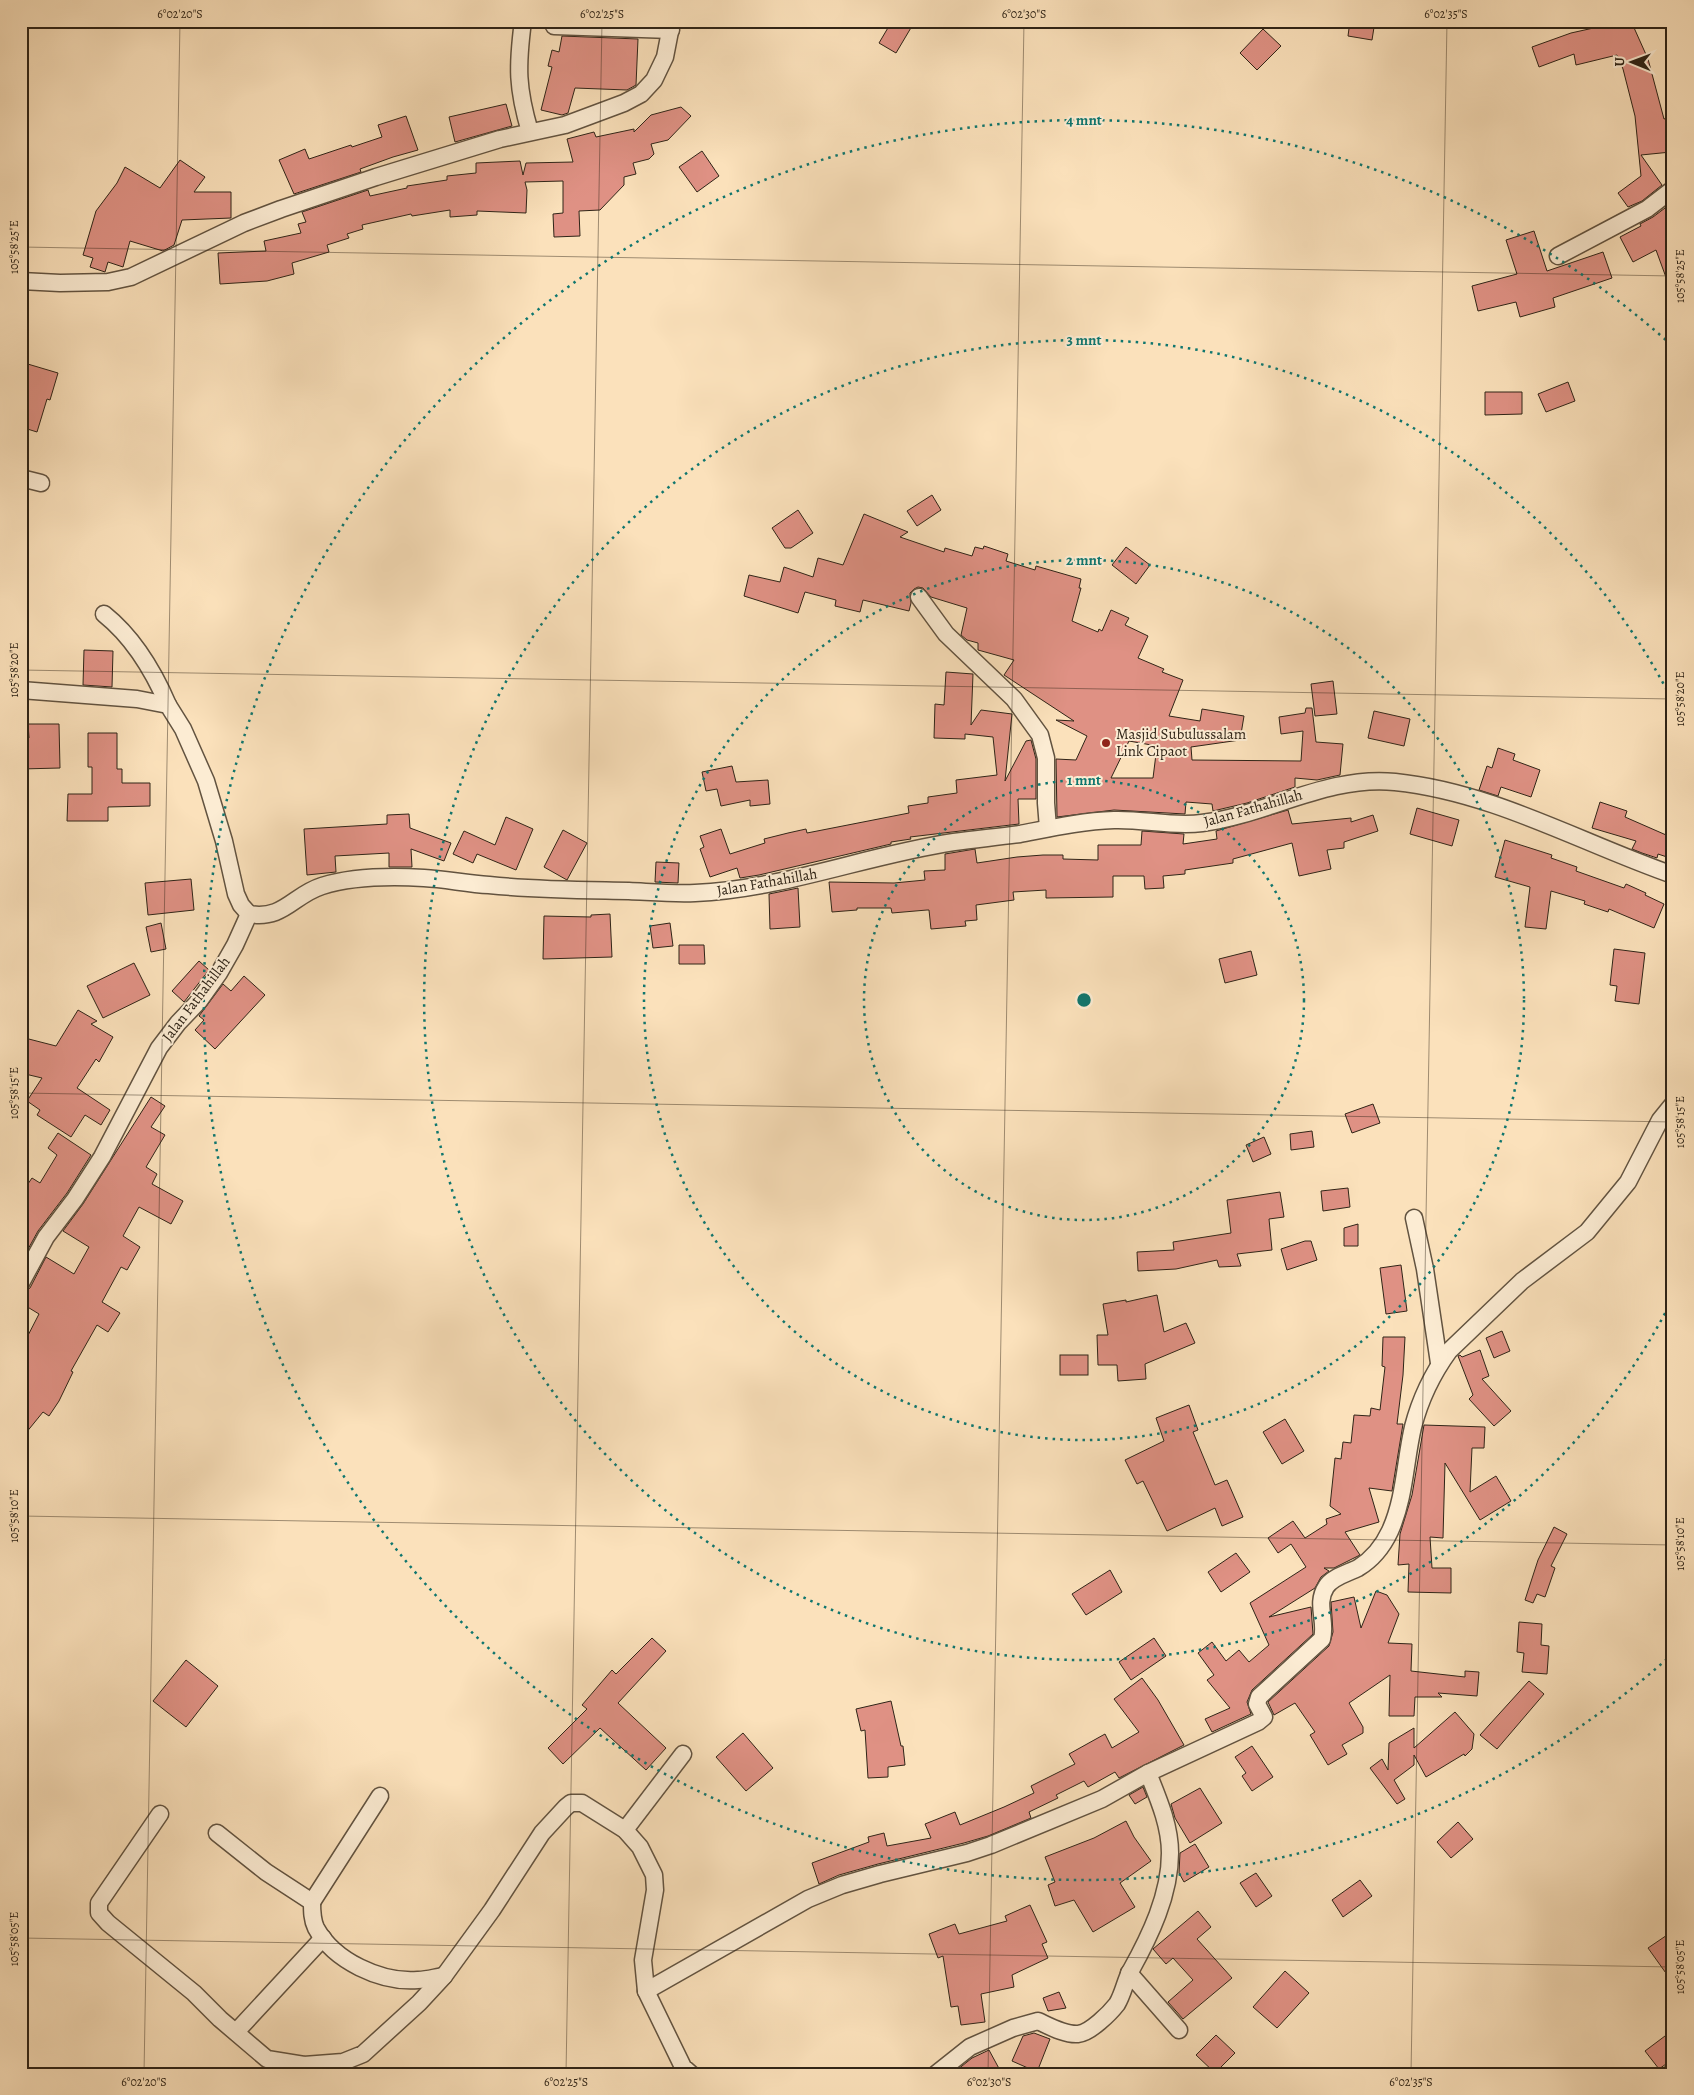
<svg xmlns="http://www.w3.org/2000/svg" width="1694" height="2095" font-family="Alegreya,serif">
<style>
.building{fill:#df9184;stroke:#2f2417;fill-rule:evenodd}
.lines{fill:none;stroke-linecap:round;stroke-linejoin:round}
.street-casing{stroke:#625340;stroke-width:19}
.street{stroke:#fcecd3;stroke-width:16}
.ticks{fill:none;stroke:#2f2417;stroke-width:1;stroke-opacity:0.45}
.ring{fill:none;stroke:#0f766e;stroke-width:2.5;stroke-dasharray:2.5 5}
.poi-dot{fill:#8f2418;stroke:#fcecd3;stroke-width:2}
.labels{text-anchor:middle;stroke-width:4;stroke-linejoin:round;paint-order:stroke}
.poi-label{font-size:15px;fill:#2f2417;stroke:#fcecd3;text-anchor:start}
.street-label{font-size:15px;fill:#2f2417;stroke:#fcecd3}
.centre{fill:#0f766e;stroke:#fcecd3;stroke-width:2.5}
.ring-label{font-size:15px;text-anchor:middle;font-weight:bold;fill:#0f766e;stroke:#fcecd3;stroke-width:4;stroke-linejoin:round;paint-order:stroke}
.neatline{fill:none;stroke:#2f2417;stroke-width:2}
.ticks-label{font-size:12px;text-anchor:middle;fill:#2f2417}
</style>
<rect width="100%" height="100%" fill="#fbe1bb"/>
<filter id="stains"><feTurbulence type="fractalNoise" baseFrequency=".004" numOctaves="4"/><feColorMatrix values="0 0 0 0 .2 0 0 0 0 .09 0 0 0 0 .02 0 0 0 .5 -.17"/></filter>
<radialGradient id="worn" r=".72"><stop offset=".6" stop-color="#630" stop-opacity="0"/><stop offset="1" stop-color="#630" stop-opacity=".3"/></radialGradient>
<g class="building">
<polygon points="892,21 915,21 896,53 879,43"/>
<polygon points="1350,21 1375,21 1372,40 1348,36"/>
<polygon points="1610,21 1631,21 1648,59 1664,119 1667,118 1671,152 1641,155 1662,185 1642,201 1628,207 1618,193 1641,176 1635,116 1623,69 1617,55 1576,65 1574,54 1539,67 1532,47 1571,33 1598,27"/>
<polygon points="1263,29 1281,46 1257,70 1240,53"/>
<polygon points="562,36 638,39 636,85 627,90 575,88 568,113 562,115 541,110 552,67 548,66 552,50 559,52"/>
<polygon points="506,104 512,126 455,142 449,117"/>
<polygon points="681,107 691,116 668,140 651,144 654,154 649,159 633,163 636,174 624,177 624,185 600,210 579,211 580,236 554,237 553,214 563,213 563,181 525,182 527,190 526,213 477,211 477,215 450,217 450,210 412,216 411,214 362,225 363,229 347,234 349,238 327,245 329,252 292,263 294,274 267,281 220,284 218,253 266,251 264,241 301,233 298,224 306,222 302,212 368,190 370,196 407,188 407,186 447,180 447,176 476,173 476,163 520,161 523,175 526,163 573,162 567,139 594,132 596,137 634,129 634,132 651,115"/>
<polygon points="406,116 418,150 393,157 360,169 361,172 294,194 279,160 305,149 309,159 351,145 352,147 382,137 378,125"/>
<polygon points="702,151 719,176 697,192 679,167"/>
<polygon points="180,160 205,177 194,192 231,192 231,218 182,220 174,245 163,251 130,241 123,267 108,262 105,272 90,267 93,258 83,255 96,211 117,183 125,167 160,188"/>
<polygon points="1673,202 1673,291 1671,291 1656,250 1633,262 1620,237 1641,226 1640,224 1653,217"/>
<polygon points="1534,231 1547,271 1603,252 1612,278 1553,298 1555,307 1520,317 1516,302 1478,311 1472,286 1517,274 1506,240"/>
<polygon points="21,362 58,373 50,400 47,399 37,432 21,427"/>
<polygon points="1568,382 1575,401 1546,412 1538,394"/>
<polygon points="1485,392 1522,392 1522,414 1485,415"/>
<polygon points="932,495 941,510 917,526 907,511"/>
<polygon points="798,510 813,533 791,548 785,548 772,528"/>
<path d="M 864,514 L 908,532 L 900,537 L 944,552 L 945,548 L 972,556 L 975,547 L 983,549 L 984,546 L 1008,554 L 1006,561 L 1035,570 L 1036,566 L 1081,579 L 1079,588 L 1081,588 L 1072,621 L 1098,632 L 1099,629 L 1102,631 L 1111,610 L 1129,618 L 1125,625 L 1148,636 L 1138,658 L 1164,669 L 1162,672 L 1183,680 L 1169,716 L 1200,721 L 1202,709 L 1244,716 L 1240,740 L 1191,747 L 1192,760 L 1301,761 L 1303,731 L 1281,734 L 1279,717 L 1305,713 L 1306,708 L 1312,708 L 1316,742 L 1343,744 L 1340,775 L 1317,780 L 1295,778 L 1295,787 L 1247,803 L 1213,811 L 1212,804 L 1186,802 L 1185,814 L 1114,810 L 1057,817 L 1056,759 L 1076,760 L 1087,736 L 1056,720 L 1074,721 L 1004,675 L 1014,660 L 978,650 L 978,643 L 967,640 L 961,635 L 967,608 L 931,597 L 923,588 L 918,587 L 914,589 L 910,593 L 911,603 L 909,611 L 863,600 L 860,612 L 835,606 L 836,600 L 805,592 L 798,613 L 744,596 L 749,575 L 780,582 L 784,567 L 813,577 L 818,558 L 843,565 ZM 1129,741 L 1157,746 L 1153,778 L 1111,778 Z"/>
<polygon points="1126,547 1150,565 1136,584 1112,565"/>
<polygon points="84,650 113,651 112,687 83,685"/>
<polygon points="946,672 973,674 971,725 981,710 1012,714 1005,781 1026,741 1031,740 1036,759 1036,799 1018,799 1019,824 910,837 911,839 891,842 891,844 759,875 740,878 737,868 710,877 700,849 704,847 700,836 721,829 730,854 765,843 764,839 788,833 806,829 807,833 909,813 908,806 928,803 928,797 957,793 956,780 997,775 993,737 965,734 965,739 934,738 935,704 944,705"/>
<polygon points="1333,681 1337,714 1315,716 1311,684"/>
<polygon points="1374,711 1410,719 1404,746 1368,738"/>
<polygon points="28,724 59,724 60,768 21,769 21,738 29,738"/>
<polygon points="88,733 117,733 117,769 122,769 122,783 150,783 150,806 108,807 108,821 67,821 68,794 92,794 92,767 88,767"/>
<polygon points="1498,748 1515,754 1513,760 1540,770 1531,797 1501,787 1498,796 1479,790 1487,766 1492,768"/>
<polygon points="732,766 736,782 768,780 770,804 750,806 750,800 721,806 717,789 706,791 702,772"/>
<polygon points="1600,802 1627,811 1625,817 1673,838 1673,859 1658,854 1657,858 1642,853 1632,849 1636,841 1592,828"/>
<polygon points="1417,808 1459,820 1452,846 1410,834"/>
<polygon points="1288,810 1292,824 1351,818 1351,822 1373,815 1378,831 1344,842 1344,848 1327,850 1331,869 1299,876 1292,843 1233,859 1233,863 1185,870 1185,874 1163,876 1164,888 1145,889 1144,876 1113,876 1113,897 1046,898 1046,890 1013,892 1014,900 976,905 977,920 965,921 966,926 931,929 929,910 927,910 892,913 891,908 857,908 857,910 832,912 829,882 894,883 925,880 924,871 945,870 945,854 975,849 977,863 1017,857 1043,855 1063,855 1063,859 1098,860 1098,845 1141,845 1142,831 1184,834 1183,844 1217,839 1216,831"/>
<polygon points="409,814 410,828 451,843 444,861 411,849 412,867 389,867 389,853 335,856 336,872 307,875 304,829 387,824 387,815"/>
<polygon points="506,817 533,829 516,870 477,854 473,863 453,854 464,831 495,845"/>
<polygon points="563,830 587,843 567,880 544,867"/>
<polygon points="1505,840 1552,855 1551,858 1577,867 1576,871 1624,888 1626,884 1646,893 1645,895 1664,904 1654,928 1609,909 1608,912 1584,904 1585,901 1551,891 1546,929 1525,927 1530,887 1495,877"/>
<polygon points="656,862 679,863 678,883 655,882"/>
<polygon points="191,879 194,910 148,915 145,883"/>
<polygon points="798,888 800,927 770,929 769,894"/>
<polygon points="610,914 612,957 543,959 544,916 591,917 591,915"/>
<polygon points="161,923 166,949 151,952 146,927"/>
<polygon points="670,923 673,946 653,948 650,926"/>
<polygon points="679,945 704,945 705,964 679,964"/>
<polygon points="1614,949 1645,953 1639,1004 1615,1001 1617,986 1610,985"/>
<polygon points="1251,951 1257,975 1225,983 1219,959"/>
<polygon points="199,961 209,970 184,1002 172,991"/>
<polygon points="134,963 150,995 103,1018 87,986"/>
<polygon points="244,976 265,995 215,1049 195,1030 204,1020 199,1016 223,984 231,991"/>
<polygon points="78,1010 97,1021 91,1024 113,1037 99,1062 96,1059 77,1088 110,1110 101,1125 85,1115 71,1137 37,1115 40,1110 27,1101 42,1078 21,1073 21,1037 56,1046"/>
<polygon points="151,1097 165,1106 151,1127 165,1135 146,1167 157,1174 152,1184 183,1201 171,1224 139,1207 123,1236 140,1247 127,1270 121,1267 102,1302 120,1313 108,1332 97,1325 71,1371 73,1372 59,1401 49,1416 43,1412 21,1439 21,1349 39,1314 21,1303 21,1293 30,1288 46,1257 74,1274 89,1247 63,1231 83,1204"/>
<polygon points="1373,1104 1380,1123 1352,1133 1345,1114"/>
<polygon points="1312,1131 1314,1147 1291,1150 1290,1134"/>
<polygon points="58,1133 91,1155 67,1193 38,1231 21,1262 21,1194 32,1178 40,1183 57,1155 48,1148"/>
<polygon points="1264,1137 1271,1154 1253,1162 1246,1145"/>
<polygon points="1348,1188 1350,1207 1323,1211 1321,1191"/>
<polygon points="1280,1192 1284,1217 1269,1219 1272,1250 1237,1254 1241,1266 1219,1267 1217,1260 1176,1269 1138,1271 1137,1252 1174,1250 1173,1242 1231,1233 1227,1200"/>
<polygon points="1358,1224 1358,1246 1344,1246 1344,1228"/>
<polygon points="1305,1241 1311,1241 1317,1260 1287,1270 1281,1249"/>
<polygon points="1401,1265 1407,1311 1386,1314 1380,1268"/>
<polygon points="1157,1295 1164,1332 1186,1323 1195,1343 1145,1364 1146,1379 1118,1381 1117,1365 1098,1365 1097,1335 1108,1335 1103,1304 1126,1300 1126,1302"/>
<polygon points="1502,1331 1510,1351 1494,1358 1486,1338"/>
<polygon points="1383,1337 1405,1337 1403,1375 1397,1424 1403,1424 1392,1491 1369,1488 1379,1522 1345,1532 1360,1555 1334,1568 1324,1568 1329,1571 1321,1577 1315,1588 1269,1617 1311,1607 1313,1634 1252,1690 1247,1702 1251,1714 1212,1732 1205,1719 1230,1708 1207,1680 1214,1675 1198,1653 1212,1642 1226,1661 1239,1650 1249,1662 1269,1645 1250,1603 1306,1567 1291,1544 1278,1553 1268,1538 1293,1521 1305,1538 1327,1524 1326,1519 1341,1514 1330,1506 1335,1458 1341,1459 1343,1442 1351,1443 1354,1415 1370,1416 1371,1408 1380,1410 1385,1367 1382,1366"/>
<polygon points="1480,1350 1489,1376 1482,1379 1511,1411 1494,1426 1469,1399 1473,1395 1458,1356 1460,1355 1462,1357"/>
<rect x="1060" y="1355" width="28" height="20"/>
<polygon points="1189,1405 1198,1430 1193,1432 1215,1485 1227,1480 1243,1517 1222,1526 1215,1508 1167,1531 1143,1481 1137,1484 1125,1460 1164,1441 1156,1418"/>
<polygon points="1285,1419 1304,1451 1282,1464 1263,1432"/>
<polygon points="1424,1425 1485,1427 1484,1448 1472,1448 1470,1492 1496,1476 1511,1501 1480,1520 1445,1463 1443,1538 1430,1537 1432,1568 1451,1568 1451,1593 1408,1592 1409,1564 1398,1565 1400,1534 1412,1495"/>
<polygon points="1554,1527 1567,1534 1551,1566 1555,1568 1545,1597 1537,1594 1533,1603 1525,1600 1538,1560"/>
<polygon points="1236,1553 1250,1572 1221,1592 1208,1572"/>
<polygon points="1110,1570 1122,1592 1086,1615 1072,1594"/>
<polygon points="1376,1591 1387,1595 1399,1614 1388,1643 1412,1644 1411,1671 1465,1677 1465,1671 1479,1672 1477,1696 1438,1693 1442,1697 1415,1697 1414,1716 1389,1716 1390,1675 1349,1703 1363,1727 1363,1733 1342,1745 1347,1754 1328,1765 1310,1735 1315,1732 1295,1703 1274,1715 1268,1702 1329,1646 1333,1632 1331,1602 1354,1597 1361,1628"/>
<polygon points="1519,1622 1542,1624 1541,1645 1549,1646 1547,1674 1522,1672 1524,1653 1517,1652"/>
<polygon points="652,1638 666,1651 618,1703 666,1748 646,1770 600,1728 563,1764 548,1748 587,1709 582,1705 612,1670 616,1674"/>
<polygon points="1154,1638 1166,1656 1131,1680 1119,1662"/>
<polygon points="186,1660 218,1686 186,1727 153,1701"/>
<polygon points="1142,1678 1158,1700 1184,1745 1119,1778 1115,1772 1088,1787 1084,1781 1056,1795 1058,1798 1029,1812 1031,1818 988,1836 964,1843 878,1864 839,1875 819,1884 812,1863 869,1842 868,1837 884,1833 887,1846 931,1838 925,1824 955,1812 960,1825 1004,1807 1034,1793 1031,1786 1075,1764 1069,1754 1105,1734 1112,1748 1139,1732 1114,1699"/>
<polygon points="1529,1681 1544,1694 1497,1749 1480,1735"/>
<polygon points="891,1701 901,1746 903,1746 905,1765 888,1767 888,1777 868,1778 865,1730 861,1731 856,1709"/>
<polygon points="1455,1712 1474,1734 1472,1749 1465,1756 1464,1754 1426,1777 1414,1755 1414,1765 1394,1780 1405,1799 1397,1804 1370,1768 1382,1759 1388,1770 1389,1743 1414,1728 1414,1748"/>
<polygon points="743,1733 773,1768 746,1791 716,1757"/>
<polygon points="1252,1746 1273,1777 1252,1791 1242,1776 1246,1773 1235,1757"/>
<polygon points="1143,1787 1147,1797 1135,1804 1129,1795"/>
<polygon points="1200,1788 1222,1823 1190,1843 1175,1818 1171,1804"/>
<polygon points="1126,1821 1134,1837 1151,1861 1120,1883 1135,1907 1093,1932 1074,1900 1055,1906 1048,1885 1055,1882 1045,1857 1094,1838"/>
<polygon points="1458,1822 1473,1839 1451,1858 1437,1842"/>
<polygon points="1195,1844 1209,1867 1184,1882 1179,1873 1180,1853"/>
<polygon points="1256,1873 1272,1896 1256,1907 1240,1883"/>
<polygon points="1360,1880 1372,1896 1343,1917 1332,1900"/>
<polygon points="1030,1905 1047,1942 1042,1944 1048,1958 1012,1975 1014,1987 981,1994 985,2022 961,2025 958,2006 951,2007 943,1956 938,1958 929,1934 955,1924 959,1934 1007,1921 1005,1916"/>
<polygon points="1198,1911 1211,1927 1197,1939 1232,1978 1183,2019 1168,2002 1193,1980 1173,1958 1166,1964 1153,1949"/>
<polygon points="1673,1931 1673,1983 1648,1948"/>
<polygon points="1285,1971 1309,1993 1277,2028 1253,2007"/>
<polygon points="1059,1992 1066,2008 1048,2011 1043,1998"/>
<polygon points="1673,2030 1673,2059 1659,2069 1645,2051"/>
<polygon points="1034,2033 1050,2039 1037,2072 1012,2061 1023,2036"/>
<polygon points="1216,2035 1235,2053 1215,2073 1196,2055"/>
<polygon points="989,2050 1002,2074 952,2074 972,2058"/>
</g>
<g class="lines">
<g class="street-casing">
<g id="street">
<path d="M 523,21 C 517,67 517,88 530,132"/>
<polyline points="554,26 671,30"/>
<polyline points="1558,256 1647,209 1673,189"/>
<polyline points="21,281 60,283 108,282 131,277 244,223 281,209 376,177 500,139 565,125 624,103 641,94 654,80 665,57 672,21"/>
<polyline points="21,478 41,483"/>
<polyline points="919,597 946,634 1014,699 1040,735 1046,758 1046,803 1048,828"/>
<path d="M 104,614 C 134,638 153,670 168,705"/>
<polyline points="21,690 137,699 168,705 183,729 206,781 224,841 236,894 241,905 249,914"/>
<path d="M 249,914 C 284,920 293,895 322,886 C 354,876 390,876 424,878 C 446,879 467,884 489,885 C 536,890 582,890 629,891 C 651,892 673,894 695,893 C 784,889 867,855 954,842 C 976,839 998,837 1020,834 C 1051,828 1082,821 1114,820 C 1144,819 1173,827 1202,823 C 1267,815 1327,775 1395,782 C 1493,792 1581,843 1673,875"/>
<polyline points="1414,1218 1425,1269 1439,1363"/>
<polyline points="21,1283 46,1237 75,1199 102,1157 159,1048 178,1023 199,1001 219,973 235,945 249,914"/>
<polyline points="160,1814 99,1903 99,1913 108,1923 194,1993 220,2019 267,2059 304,2065 343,2062 363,2054 419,2003 444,1976 492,1910 542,1833 566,1807 571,1803 582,1803 625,1830 640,1847 654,1875 655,1890 643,1960 646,1991 683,2067 691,2074"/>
<polyline points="625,1830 683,1754"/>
<path d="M 217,1833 L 266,1872 L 312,1902 C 312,1911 312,1920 316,1928 C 334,1961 381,1983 418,1980 C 427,1980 436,1977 444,1976"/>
<polyline points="312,1902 380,1796"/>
<polyline points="1129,1973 1179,2030"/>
<polyline points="646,1991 808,1899 842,1885 880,1874 967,1853 991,1845 1102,1799 1148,1773"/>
<polyline points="236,2032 323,1938"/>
<path d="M 936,2074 L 970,2047 L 1013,2028 L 1038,2021 C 1049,2026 1065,2035 1078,2034 C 1090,2033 1110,2013 1117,2004 C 1123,1994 1125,1982 1130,1972 C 1150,1936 1170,1895 1170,1853 C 1170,1825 1158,1798 1148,1773 L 1258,1722 L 1264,1717 L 1257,1704 L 1259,1697 L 1322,1639 C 1327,1621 1315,1604 1326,1587 C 1332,1577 1348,1573 1358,1568 C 1373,1559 1383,1546 1390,1531 C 1405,1498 1405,1461 1413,1427 C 1420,1400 1433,1373 1449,1351 L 1522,1281 L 1587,1232 L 1628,1182 L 1660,1120 L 1673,1104"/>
<polyline points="1670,2074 1673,2072"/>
</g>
</g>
<use href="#street" class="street"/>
</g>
<path class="ticks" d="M 21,247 L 1673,276M 21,670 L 1673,699M 21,1093 L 1673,1122M 21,1516 L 1673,1545M 21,1938 L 1673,1967M 144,2074 L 180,21M 566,2074 L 602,21M 988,2074 L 1024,21M 1411,2074 L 1447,21"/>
<g class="ring">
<circle cx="1084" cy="1000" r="220"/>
<circle cx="1084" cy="1000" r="440"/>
<path d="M1672 1300A660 660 0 1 1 1672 700"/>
<path d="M1667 1659A880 880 0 1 1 1667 341"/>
</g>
<circle class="poi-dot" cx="1106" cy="743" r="5"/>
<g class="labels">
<g class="poi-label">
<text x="1116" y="739">Masjid Subulussalam<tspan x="1116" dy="17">Link Cipaot</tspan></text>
</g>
<g class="street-label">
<text transform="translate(1253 808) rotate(-16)" y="5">Jalan Fathahillah</text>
<text transform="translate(767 882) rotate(-10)" y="5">Jalan Fathahillah</text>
<text transform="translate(196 999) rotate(-53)" y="5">Jalan Fathahillah</text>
</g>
</g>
<circle cx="1084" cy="1000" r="8" class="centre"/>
<g class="ring-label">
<text x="1084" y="125">4 mnt</text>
<text x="1084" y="345">3 mnt</text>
<text x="1084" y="565">2 mnt</text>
<text x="1084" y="785">1 mnt</text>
</g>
<rect width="1694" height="2095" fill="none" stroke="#fbe1bb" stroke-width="55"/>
<g transform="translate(1632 62) rotate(271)" stroke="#fcecd3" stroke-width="4" paint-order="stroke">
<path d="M0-4L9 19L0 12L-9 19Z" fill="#2f2417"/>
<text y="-8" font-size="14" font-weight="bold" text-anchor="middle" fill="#2f2417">U</text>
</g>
<rect x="28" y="28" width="1638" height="2040" class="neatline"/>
<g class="ticks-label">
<text x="180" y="18">6°02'20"S</text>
<text x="602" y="18">6°02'25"S</text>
<text x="1024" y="18">6°02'30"S</text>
<text x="1446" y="18">6°02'35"S</text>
<text transform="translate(14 247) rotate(-90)" y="4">105°58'25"E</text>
<text transform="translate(1680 276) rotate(-90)" y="4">105°58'25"E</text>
<text transform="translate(14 670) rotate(-90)" y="4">105°58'20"E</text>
<text transform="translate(1680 699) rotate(-90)" y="4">105°58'20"E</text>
<text transform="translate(14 1093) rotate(-90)" y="4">105°58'15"E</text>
<text transform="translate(1680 1122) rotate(-90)" y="4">105°58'15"E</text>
<text transform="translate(14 1516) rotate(-90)" y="4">105°58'10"E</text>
<text transform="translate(1680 1544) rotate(-90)" y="4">105°58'10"E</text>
<text transform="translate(14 1939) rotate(-90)" y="4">105°58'05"E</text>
<text transform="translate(1680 1967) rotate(-90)" y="4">105°58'05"E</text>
<text x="144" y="2086">6°02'20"S</text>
<text x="566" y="2086">6°02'25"S</text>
<text x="989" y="2086">6°02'30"S</text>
<text x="1411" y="2086">6°02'35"S</text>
</g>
<rect width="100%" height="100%" filter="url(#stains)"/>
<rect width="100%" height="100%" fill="url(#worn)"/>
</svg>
